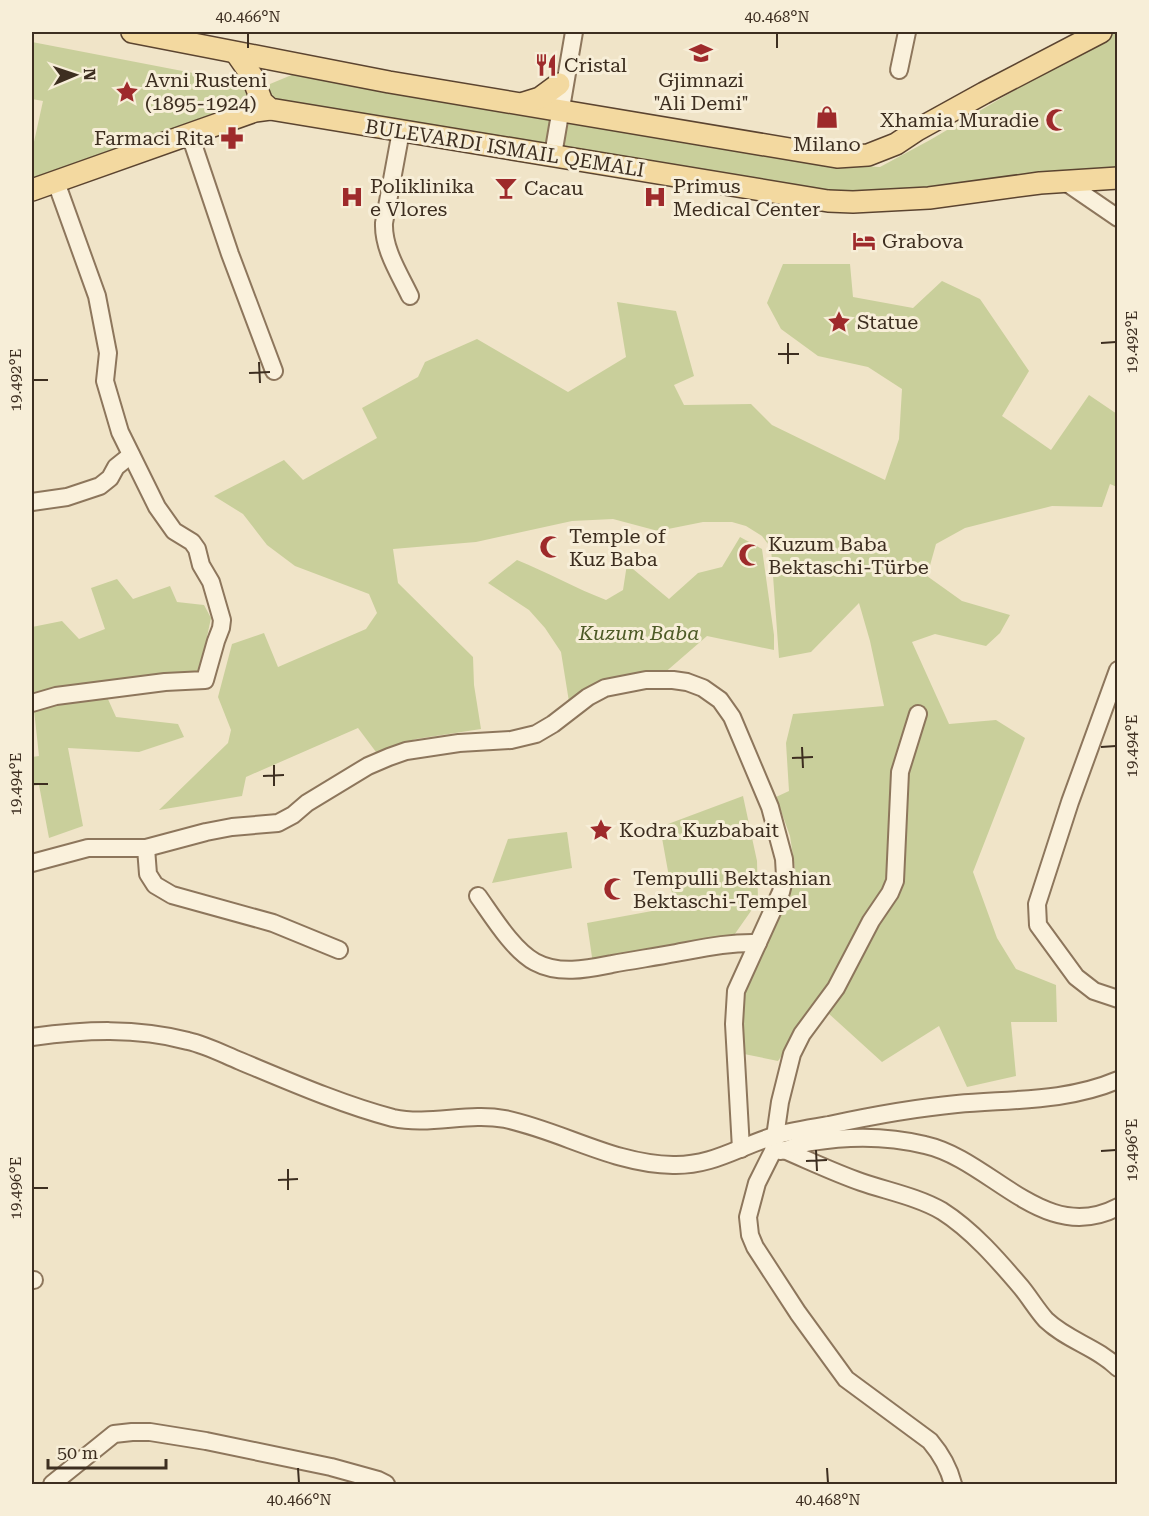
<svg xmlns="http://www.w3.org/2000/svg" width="1149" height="1516" font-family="'Roboto Serif',serif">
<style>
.green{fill:#c9cf9b}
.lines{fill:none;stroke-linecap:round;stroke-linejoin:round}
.minor-casing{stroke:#8d765c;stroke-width:20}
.major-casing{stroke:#5b4430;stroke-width:24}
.minor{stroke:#faf1dc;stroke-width:16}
.major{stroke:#f3d9a0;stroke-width:21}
.ticks{fill:none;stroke:#3d2e20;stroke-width:2}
.labels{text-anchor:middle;stroke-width:6;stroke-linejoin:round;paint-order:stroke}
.poi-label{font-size:20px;fill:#3d2e20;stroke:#f7eed8;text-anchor:start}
.street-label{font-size:20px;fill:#3d2e20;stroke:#f7eed8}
.park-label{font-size:20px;font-style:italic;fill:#4d5a26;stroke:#f7eed8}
.neatline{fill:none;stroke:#3d2e20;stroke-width:2}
.ticks-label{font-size:15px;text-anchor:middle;fill:#3d2e20}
</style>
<rect width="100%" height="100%" fill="#f0e4c8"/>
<g class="green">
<polygon points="1114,32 1117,32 1117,170 868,195 827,194 559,152 567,122 835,165 880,167 930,140"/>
<polygon points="32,42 224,79 253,89 253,101 32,186 32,151 43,101 32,99"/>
<polygon points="294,74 554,119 548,151 271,102 267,95 270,84"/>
<polygon points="783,264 850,264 853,297 913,308 942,281 980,299 1029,371 1002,416 1051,450 1089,395 1117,414 1117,487 1110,484 1102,507 1052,506 965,528 936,544 927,576 962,601 1010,615 1000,633 986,646 935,634 912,642 949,724 996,720 1025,738 973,872 997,938 1016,969 1056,985 1057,1022 1011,1022 1016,1076 967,1087 939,1026 882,1062 817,1003 778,1061 744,1054 739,1005 795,869 790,836 776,797 789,791 786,743 793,714 884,706 870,641 859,603 811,652 779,658 771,548 762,536 746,526 732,522 703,522 658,531 613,519 572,521 476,542 393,549 398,583 473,657 474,685 481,729 416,739 376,752 358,728 246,777 242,796 159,810 228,743 231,730 218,697 232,644 264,633 278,667 366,629 377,613 369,594 295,566 267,545 243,514 214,496 284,460 303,480 377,438 362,408 418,377 425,362 477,339 568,392 626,357 617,302 676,311 694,376 674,385 684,405 751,404 772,425 885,480 899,439 902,389 868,367 818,356 781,329 767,303"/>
<path d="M 740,537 L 762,549 L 774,635 L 774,650 L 707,636 L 662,675 L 570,708 L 561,652 L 545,628 L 529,610 L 488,583 L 517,560 C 547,572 575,588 606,600 L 623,590 L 627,564 L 669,599 L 698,573 L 722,567 Z"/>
<polygon points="117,579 133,599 170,586 177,602 204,605 211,618 199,674 32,693 32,627 62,621 79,639 105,629 91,588"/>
<polygon points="107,697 116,717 178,724 184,737 139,752 68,748 83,826 49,838 39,785 32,786 32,757 39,756 34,710 58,702"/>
<polygon points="743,796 757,861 758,901 732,938 593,964 587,923 652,911 675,910 660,827"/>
<polygon points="567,832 572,868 492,883 508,839"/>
</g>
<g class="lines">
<g class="minor-casing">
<g id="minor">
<polyline points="899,70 907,32"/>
<path d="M 401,131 L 384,223 C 383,249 399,273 410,296"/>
<polyline points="190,135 230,254 274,371"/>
<polyline points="553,155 574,32"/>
<polyline points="1064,181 1118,218"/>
<polyline points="32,502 67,497 100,486 110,478 116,467 131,455"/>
<polyline points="1118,670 1070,802 1037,904 1038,925 1076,977 1094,991 1118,999"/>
<polyline points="32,703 56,696 165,682 205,680 216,641 221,628 222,620 211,582 201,565 197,549 192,542 174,531 157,507 120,432 105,381 108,353 97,296 56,182"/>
<path d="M 918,714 L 900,772 L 895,881 L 890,893 L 871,921 L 836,988 L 802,1034 L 792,1054 L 780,1102 L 773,1151 L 757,1183 L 748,1217 L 750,1235 L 755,1247 L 798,1313 L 846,1379 L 930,1441 C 941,1454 949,1468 953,1484"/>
<polyline points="146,848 148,874 155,885 172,895 273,923 339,950"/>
<polyline points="32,863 88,848 146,848 206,832 232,827 278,823 293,815 307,803 368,766 389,757 406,751 459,743 511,740 536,734 553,724 588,697 605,688 646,680 673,680 687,682 703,688 720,700 732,717 770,807 784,859 785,876 781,892 736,991 734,1024 741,1149"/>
<path d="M 478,896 C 493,917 513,950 535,962 C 559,975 587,969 612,964 C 633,960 655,957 676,953 C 703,948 730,942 758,943"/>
<path d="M 32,1037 C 84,1030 136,1027 188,1041 C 206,1045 223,1054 240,1061 C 288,1081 343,1105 393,1118 C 430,1126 468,1112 505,1119 C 562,1131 613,1164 673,1165 C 712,1166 738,1147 774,1136 C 792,1131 811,1128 829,1125 C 871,1116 914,1108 957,1104 C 1012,1099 1066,1102 1118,1080"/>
<path d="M 784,1150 C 810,1161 835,1173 861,1182 C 887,1191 918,1197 942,1211 C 972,1230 998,1260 1021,1287 C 1030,1298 1037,1310 1046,1320 C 1068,1341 1097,1347 1118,1368"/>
<path d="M 780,1151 C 790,1150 800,1143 811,1142 C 848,1136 889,1136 925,1145 C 992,1160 1044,1246 1118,1207"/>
<polyline points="32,1280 34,1280"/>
<polyline points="52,1484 114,1434 132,1432 150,1432 206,1441 331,1467 378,1480 386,1484"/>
</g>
</g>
<g class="major-casing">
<g id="major">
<polyline points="132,32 389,82 837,157 868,155 896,144 917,130 984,93 1101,32"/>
<polyline points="236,53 252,76 262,102 270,109 828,201 853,202 929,198 1040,183 1118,178"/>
<polyline points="524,103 540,98 559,84"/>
<polyline points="32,190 255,111 270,109"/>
</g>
</g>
<use href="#minor" class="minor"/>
<use href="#major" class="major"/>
</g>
<path class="ticks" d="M 248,33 L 248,48M 777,33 L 777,48M 788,343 L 788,364M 1101,343 L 1116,342M 778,354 L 799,354M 259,362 L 260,383M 249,373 L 270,372M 33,380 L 48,380M 802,747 L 803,768M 1101,747 L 1116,746M 792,758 L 813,757M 274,765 L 274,786M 263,776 L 284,775M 33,784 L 48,784M 816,1150 L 817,1171M 1101,1151 L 1116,1150M 806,1161 L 827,1160M 288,1169 L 288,1190M 278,1180 L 298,1179M 33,1188 L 48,1188M 298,1468 L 299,1483M 827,1468 L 828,1483"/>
<defs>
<g id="school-bare" transform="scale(1.8)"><path d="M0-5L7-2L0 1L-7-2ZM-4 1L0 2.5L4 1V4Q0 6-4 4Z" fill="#9e2a2b" stroke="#f7eed8" stroke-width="2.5" paint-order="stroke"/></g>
<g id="restaurant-bare" transform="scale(1.8)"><path d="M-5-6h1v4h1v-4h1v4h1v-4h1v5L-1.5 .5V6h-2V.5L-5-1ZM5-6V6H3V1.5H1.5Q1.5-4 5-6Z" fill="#9e2a2b" stroke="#f7eed8" stroke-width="2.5" paint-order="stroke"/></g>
<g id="sight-bare" transform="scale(1.8)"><path d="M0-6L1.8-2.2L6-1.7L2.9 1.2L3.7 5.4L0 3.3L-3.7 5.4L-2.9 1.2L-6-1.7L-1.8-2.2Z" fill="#9e2a2b" stroke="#f7eed8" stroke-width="2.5" paint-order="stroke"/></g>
<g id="shop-bare" transform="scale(1.8)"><path d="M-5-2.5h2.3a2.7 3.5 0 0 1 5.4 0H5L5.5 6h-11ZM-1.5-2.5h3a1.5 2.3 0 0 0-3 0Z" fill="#9e2a2b" stroke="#f7eed8" stroke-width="2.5" paint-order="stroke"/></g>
<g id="mosque-bare" transform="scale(1.8)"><path d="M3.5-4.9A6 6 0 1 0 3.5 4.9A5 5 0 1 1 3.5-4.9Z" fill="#9e2a2b" stroke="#f7eed8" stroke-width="2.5" paint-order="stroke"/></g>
<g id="pharmacy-bare" transform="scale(1.8)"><path d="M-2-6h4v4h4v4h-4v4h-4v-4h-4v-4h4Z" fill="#9e2a2b" stroke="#f7eed8" stroke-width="2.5" paint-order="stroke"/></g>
<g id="bar-bare" transform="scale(1.8)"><path d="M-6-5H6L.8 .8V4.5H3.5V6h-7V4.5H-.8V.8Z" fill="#9e2a2b" stroke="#f7eed8" stroke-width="2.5" paint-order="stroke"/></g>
<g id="hospital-bare" transform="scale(1.8)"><path d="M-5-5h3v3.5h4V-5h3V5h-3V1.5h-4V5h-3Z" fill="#9e2a2b" stroke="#f7eed8" stroke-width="2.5" paint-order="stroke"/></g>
<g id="hotel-bare" transform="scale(1.8)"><path d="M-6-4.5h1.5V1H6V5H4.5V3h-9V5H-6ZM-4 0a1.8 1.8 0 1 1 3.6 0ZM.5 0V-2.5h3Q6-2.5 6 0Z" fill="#9e2a2b" stroke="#f7eed8" stroke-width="2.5" paint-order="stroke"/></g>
</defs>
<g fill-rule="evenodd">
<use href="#school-bare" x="701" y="53"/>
<use href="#restaurant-bare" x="546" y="65"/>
<use href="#sight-bare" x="127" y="92"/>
<use href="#shop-bare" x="827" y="117"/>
<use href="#mosque-bare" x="1057" y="120"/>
<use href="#pharmacy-bare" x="232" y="138"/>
<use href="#bar-bare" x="506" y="188"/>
<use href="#hospital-bare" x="352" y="197"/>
<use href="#hospital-bare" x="655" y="197"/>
<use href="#hotel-bare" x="864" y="241"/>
<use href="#sight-bare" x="839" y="322"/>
<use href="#mosque-bare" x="551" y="547"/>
<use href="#mosque-bare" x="750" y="555"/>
<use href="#sight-bare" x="601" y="830"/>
<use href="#mosque-bare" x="615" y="889"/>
</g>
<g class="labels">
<g class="poi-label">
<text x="564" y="72">Cristal</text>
<text x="145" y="87">Avni Rusteni<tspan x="145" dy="23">(1895-1924)</tspan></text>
<text x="701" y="87" text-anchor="middle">Gjimnazi<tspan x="701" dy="23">"Ali Demi"</tspan></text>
<text x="1039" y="127" text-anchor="end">Xhamia Muradie</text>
<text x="214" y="145" text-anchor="end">Farmaci Rita</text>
<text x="827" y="151" text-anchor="middle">Milano</text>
<text x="370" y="193">Poliklinika<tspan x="370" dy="23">e Vlores</tspan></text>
<text x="673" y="193">Primus<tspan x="673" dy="23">Medical Center</tspan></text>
<text x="524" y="195">Cacau</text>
<text x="882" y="248">Grabova</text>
<text x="857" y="329">Statue</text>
<text x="569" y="543">Temple of<tspan x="569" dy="23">Kuz Baba</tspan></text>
<text x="768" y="551">Kuzum Baba<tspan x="768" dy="23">Bektaschi-Türbe</tspan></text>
<text x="619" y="837">Kodra Kuzbabait</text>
<text x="633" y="885">Tempulli Bektashian<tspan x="633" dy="23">Bektaschi-Tempel</tspan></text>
</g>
<g class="street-label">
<text transform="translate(505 148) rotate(9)" y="7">BULEVARDI ISMAIL QEMALI</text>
</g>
<g class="park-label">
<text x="639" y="640">Kuzum Baba</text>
</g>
</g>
<rect width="1149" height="1516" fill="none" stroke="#f7eed8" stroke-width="66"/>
<g transform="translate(75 75) rotate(88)" stroke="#f7eed8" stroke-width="4.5" paint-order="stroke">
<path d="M0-4.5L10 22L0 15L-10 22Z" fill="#3d2e20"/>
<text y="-9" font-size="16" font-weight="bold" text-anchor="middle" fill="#3d2e20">N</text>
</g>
<path d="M48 1459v9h118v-9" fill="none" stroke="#3d2e20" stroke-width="3"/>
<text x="57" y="1459" font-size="18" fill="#3d2e20" stroke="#f7eed8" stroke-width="4.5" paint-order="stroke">50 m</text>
<rect x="33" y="33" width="1083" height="1450" class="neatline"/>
<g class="ticks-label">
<text x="248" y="22">40.466°N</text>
<text x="777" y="22">40.468°N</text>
<text transform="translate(1132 342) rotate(-90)" y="5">19.492°E</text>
<text transform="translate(16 380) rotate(-90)" y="5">19.492°E</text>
<text transform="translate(1132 746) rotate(-90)" y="5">19.494°E</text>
<text transform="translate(16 784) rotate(-90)" y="5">19.494°E</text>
<text transform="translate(1132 1150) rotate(-90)" y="5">19.496°E</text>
<text transform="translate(16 1188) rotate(-90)" y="5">19.496°E</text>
<text x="299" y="1505">40.466°N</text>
<text x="828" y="1505">40.468°N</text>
</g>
</svg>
